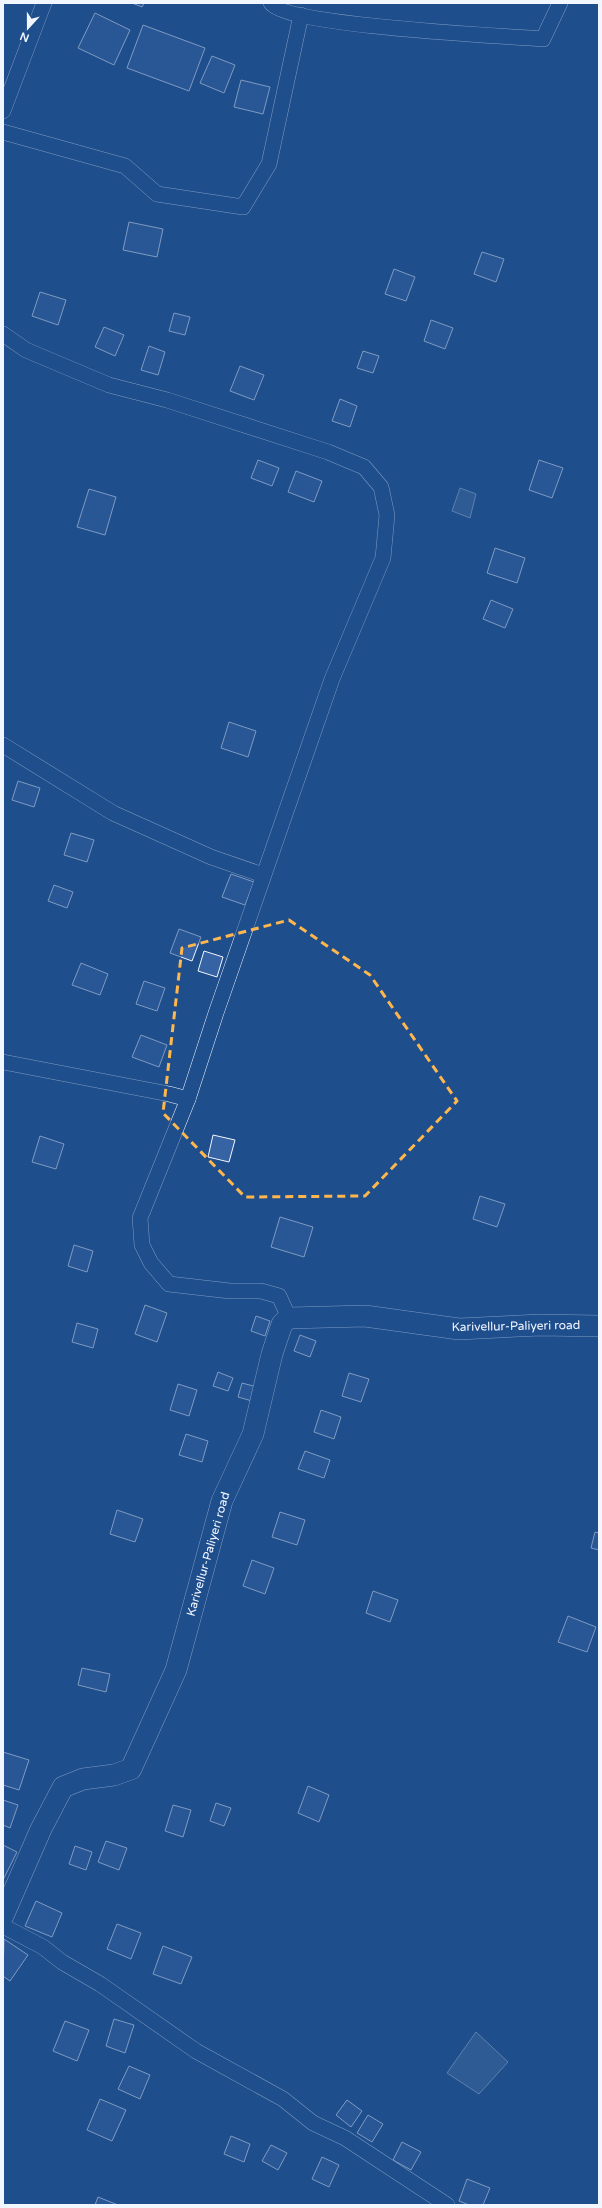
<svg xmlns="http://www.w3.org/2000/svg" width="602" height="2208" font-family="'Varela Round',sans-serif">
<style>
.water{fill:#446ba0;stroke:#a8bbd7}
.building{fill:#3563a3;stroke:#f2f6ff}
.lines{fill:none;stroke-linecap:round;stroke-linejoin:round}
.street-casing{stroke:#f2f6ff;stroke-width:16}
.secondary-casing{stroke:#f2f6ff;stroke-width:22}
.street{stroke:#1f4e8c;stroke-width:15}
.secondary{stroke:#1f4e8c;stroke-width:21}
.marked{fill:none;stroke:#ffb74d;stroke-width:3;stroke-dasharray:8 5;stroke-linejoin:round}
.labels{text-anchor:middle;stroke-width:3;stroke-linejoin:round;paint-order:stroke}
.street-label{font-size:12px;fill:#f2f6ff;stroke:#1f4e8c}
</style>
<rect width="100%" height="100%" fill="#1f4e8c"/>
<g class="water">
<polygon points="460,488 476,494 470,518 452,511"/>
<polygon points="476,2032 508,2062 479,2094 447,2073"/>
</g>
<g class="building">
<polygon points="132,3 144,3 142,7"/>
<polygon points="95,13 130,30 114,65 78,48"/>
<polygon points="143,25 205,48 189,91 127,68"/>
<polygon points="212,56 235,65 224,93 200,83"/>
<polygon points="241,80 270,87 263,114 234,107"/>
<polygon points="129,222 163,229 157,257 123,250"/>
<polygon points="482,252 504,259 496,282 474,274"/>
<polygon points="394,269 415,277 406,301 385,294"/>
<polygon points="40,292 66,300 58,325 32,316"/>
<polygon points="174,313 190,317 185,335 169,331"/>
<polygon points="431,320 453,328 445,349 424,341"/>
<polygon points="104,327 124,335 115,356 95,347"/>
<polygon points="149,346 165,352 158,375 141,370"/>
<polygon points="363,351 379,356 373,373 357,368"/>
<polygon points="240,366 264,375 254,400 230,391"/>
<polygon points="340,399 357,406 350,427 332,421"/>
<polygon points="258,460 279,468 272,486 251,478"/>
<polygon points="539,460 563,468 552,498 529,490"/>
<polygon points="296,471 322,481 314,502 288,492"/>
<polygon points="89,489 116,497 105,535 77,527"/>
<polygon points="495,548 525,558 517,583 487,573"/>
<polygon points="491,600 513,609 505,628 483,619"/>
<polygon points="229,722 256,731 248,757 221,748"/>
<polygon points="18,781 40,788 34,807 12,800"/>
<polygon points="71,833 94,840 87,862 64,855"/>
<polygon points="231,874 254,882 245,905 222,897"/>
<polygon points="54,885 73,892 67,908 48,901"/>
<polygon points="179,929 201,937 192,961 170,953"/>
<polygon points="204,951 223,957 217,977 198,971"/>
<polygon points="81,963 108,974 100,995 72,985"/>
<polygon points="144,981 165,988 157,1011 136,1004"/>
<polygon points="141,1035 167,1045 159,1067 132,1057"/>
<polygon points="213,1135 235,1140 229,1162 208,1157"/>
<polygon points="40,1136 64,1144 56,1169 32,1162"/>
<polygon points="480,1196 505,1204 497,1227 473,1219"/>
<polygon points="280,1217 313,1227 304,1257 271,1247"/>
<polygon points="74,1245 93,1251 87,1272 68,1266"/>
<polygon points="145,1305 167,1313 157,1342 135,1334"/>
<polygon points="256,1316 270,1321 265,1336 251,1331"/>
<polygon points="77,1323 98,1329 93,1348 72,1342"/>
<polygon points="300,1335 316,1341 310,1357 294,1351"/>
<polygon points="218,1372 233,1378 228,1391 213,1386"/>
<polygon points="349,1373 369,1379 361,1402 342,1396"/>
<polygon points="242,1383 257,1387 252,1401 238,1397"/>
<polygon points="178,1384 197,1390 189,1416 170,1410"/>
<polygon points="321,1410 341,1417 334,1439 314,1432"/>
<polygon points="186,1434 208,1441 202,1462 179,1455"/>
<polygon points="305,1451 330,1460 324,1478 298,1469"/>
<polygon points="117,1510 143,1519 135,1542 110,1534"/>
<polygon points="280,1512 305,1520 297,1545 272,1537"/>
<polygon points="595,1532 599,1533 599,1550 591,1548"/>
<polygon points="252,1560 274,1568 265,1594 243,1586"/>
<polygon points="373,1591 398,1600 390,1622 366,1613"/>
<polygon points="568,1616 596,1627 587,1652 558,1642"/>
<polygon points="82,1668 110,1674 106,1692 78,1685"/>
<polygon points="3,1752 29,1760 19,1790 3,1785"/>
<polygon points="308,1786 329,1795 319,1822 298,1813"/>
<polygon points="3,1800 18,1805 10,1828 3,1825"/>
<polygon points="216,1803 231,1808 224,1826 210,1821"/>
<polygon points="173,1805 191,1810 183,1837 165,1831"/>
<polygon points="106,1841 127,1848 119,1870 98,1862"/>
<polygon points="3,1845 17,1852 3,1880"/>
<polygon points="75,1846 92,1852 86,1870 69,1864"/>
<polygon points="36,1901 62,1913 52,1937 25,1926"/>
<polygon points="117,1924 141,1933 131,1959 107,1949"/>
<polygon points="4,1939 28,1955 10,1981 3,1976"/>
<polygon points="163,1946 192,1957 181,1984 153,1974"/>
<polygon points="114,2019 134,2025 125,2053 106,2046"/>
<polygon points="65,2021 89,2030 77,2061 53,2051"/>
<polygon points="129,2066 150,2075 140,2099 118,2089"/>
<polygon points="100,2099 126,2110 112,2141 87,2130"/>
<polygon points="347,2100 362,2111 351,2127 336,2115"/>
<polygon points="368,2115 383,2124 372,2142 357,2133"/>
<polygon points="231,2136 250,2144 244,2162 224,2154"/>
<polygon points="402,2142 421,2152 411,2170 393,2160"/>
<polygon points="271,2145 287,2153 278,2170 262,2161"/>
<polygon points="322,2157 339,2165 329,2187 312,2179"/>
<polygon points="467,2179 490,2188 483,2205 469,2205 459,2201"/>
<polygon points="98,2197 118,2205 95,2205"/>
</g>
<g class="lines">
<g class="street-casing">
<g id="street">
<path d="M 271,3 C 286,26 505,36 543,39 L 560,3"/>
<polyline points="3,111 44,3"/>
<polyline points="3,132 125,166 157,194 243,207 269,164 301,15"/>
<polyline points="3,334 26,350 109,385 167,400 328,452 364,467 381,487 387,515 383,558 332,679 216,1013 188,1099 140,1218 142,1245 151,1263 169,1284 230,1291 261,1291 279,1296 289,1318"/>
<polyline points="3,745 113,813 211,857 263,875"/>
<polyline points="3,1062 169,1094 188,1099"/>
<polyline points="3,1926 43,1947 62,1962 100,1984 196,2051 283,2099 313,2123 345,2138 447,2205"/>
</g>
</g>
<g class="secondary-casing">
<polyline id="secondary" points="3,1916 41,1829 63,1787 83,1779 114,1775 131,1769 176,1670 222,1501 253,1434 272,1354 282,1324 289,1318 365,1316 459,1329 540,1325 599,1326"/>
</g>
<use href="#street" class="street"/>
<use href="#secondary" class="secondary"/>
</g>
<path d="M0 0H602V2208H0ZM 289,920 L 370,975 L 457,1101 L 365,1196 L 245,1197 L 163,1113 L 182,948 Z" fill="#1f4e8c" fill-opacity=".55" fill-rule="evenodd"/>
<path class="marked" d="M 289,920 L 370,975 L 457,1101 L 365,1196 L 245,1197 L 163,1113 L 182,948 Z"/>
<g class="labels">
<g class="street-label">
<text transform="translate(516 1326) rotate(-1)" y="4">Karivellur-Paliyeri road</text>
<text transform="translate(208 1554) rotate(-74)" y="4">Karivellur-Paliyeri road</text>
</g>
</g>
<rect width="602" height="2208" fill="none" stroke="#f2f6ff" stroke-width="8"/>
<g transform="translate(28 28) rotate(201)" stroke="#1f4e8c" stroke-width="3" paint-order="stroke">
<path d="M0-3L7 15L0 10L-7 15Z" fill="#f2f6ff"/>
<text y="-6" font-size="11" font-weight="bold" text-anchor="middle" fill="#f2f6ff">N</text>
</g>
</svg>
